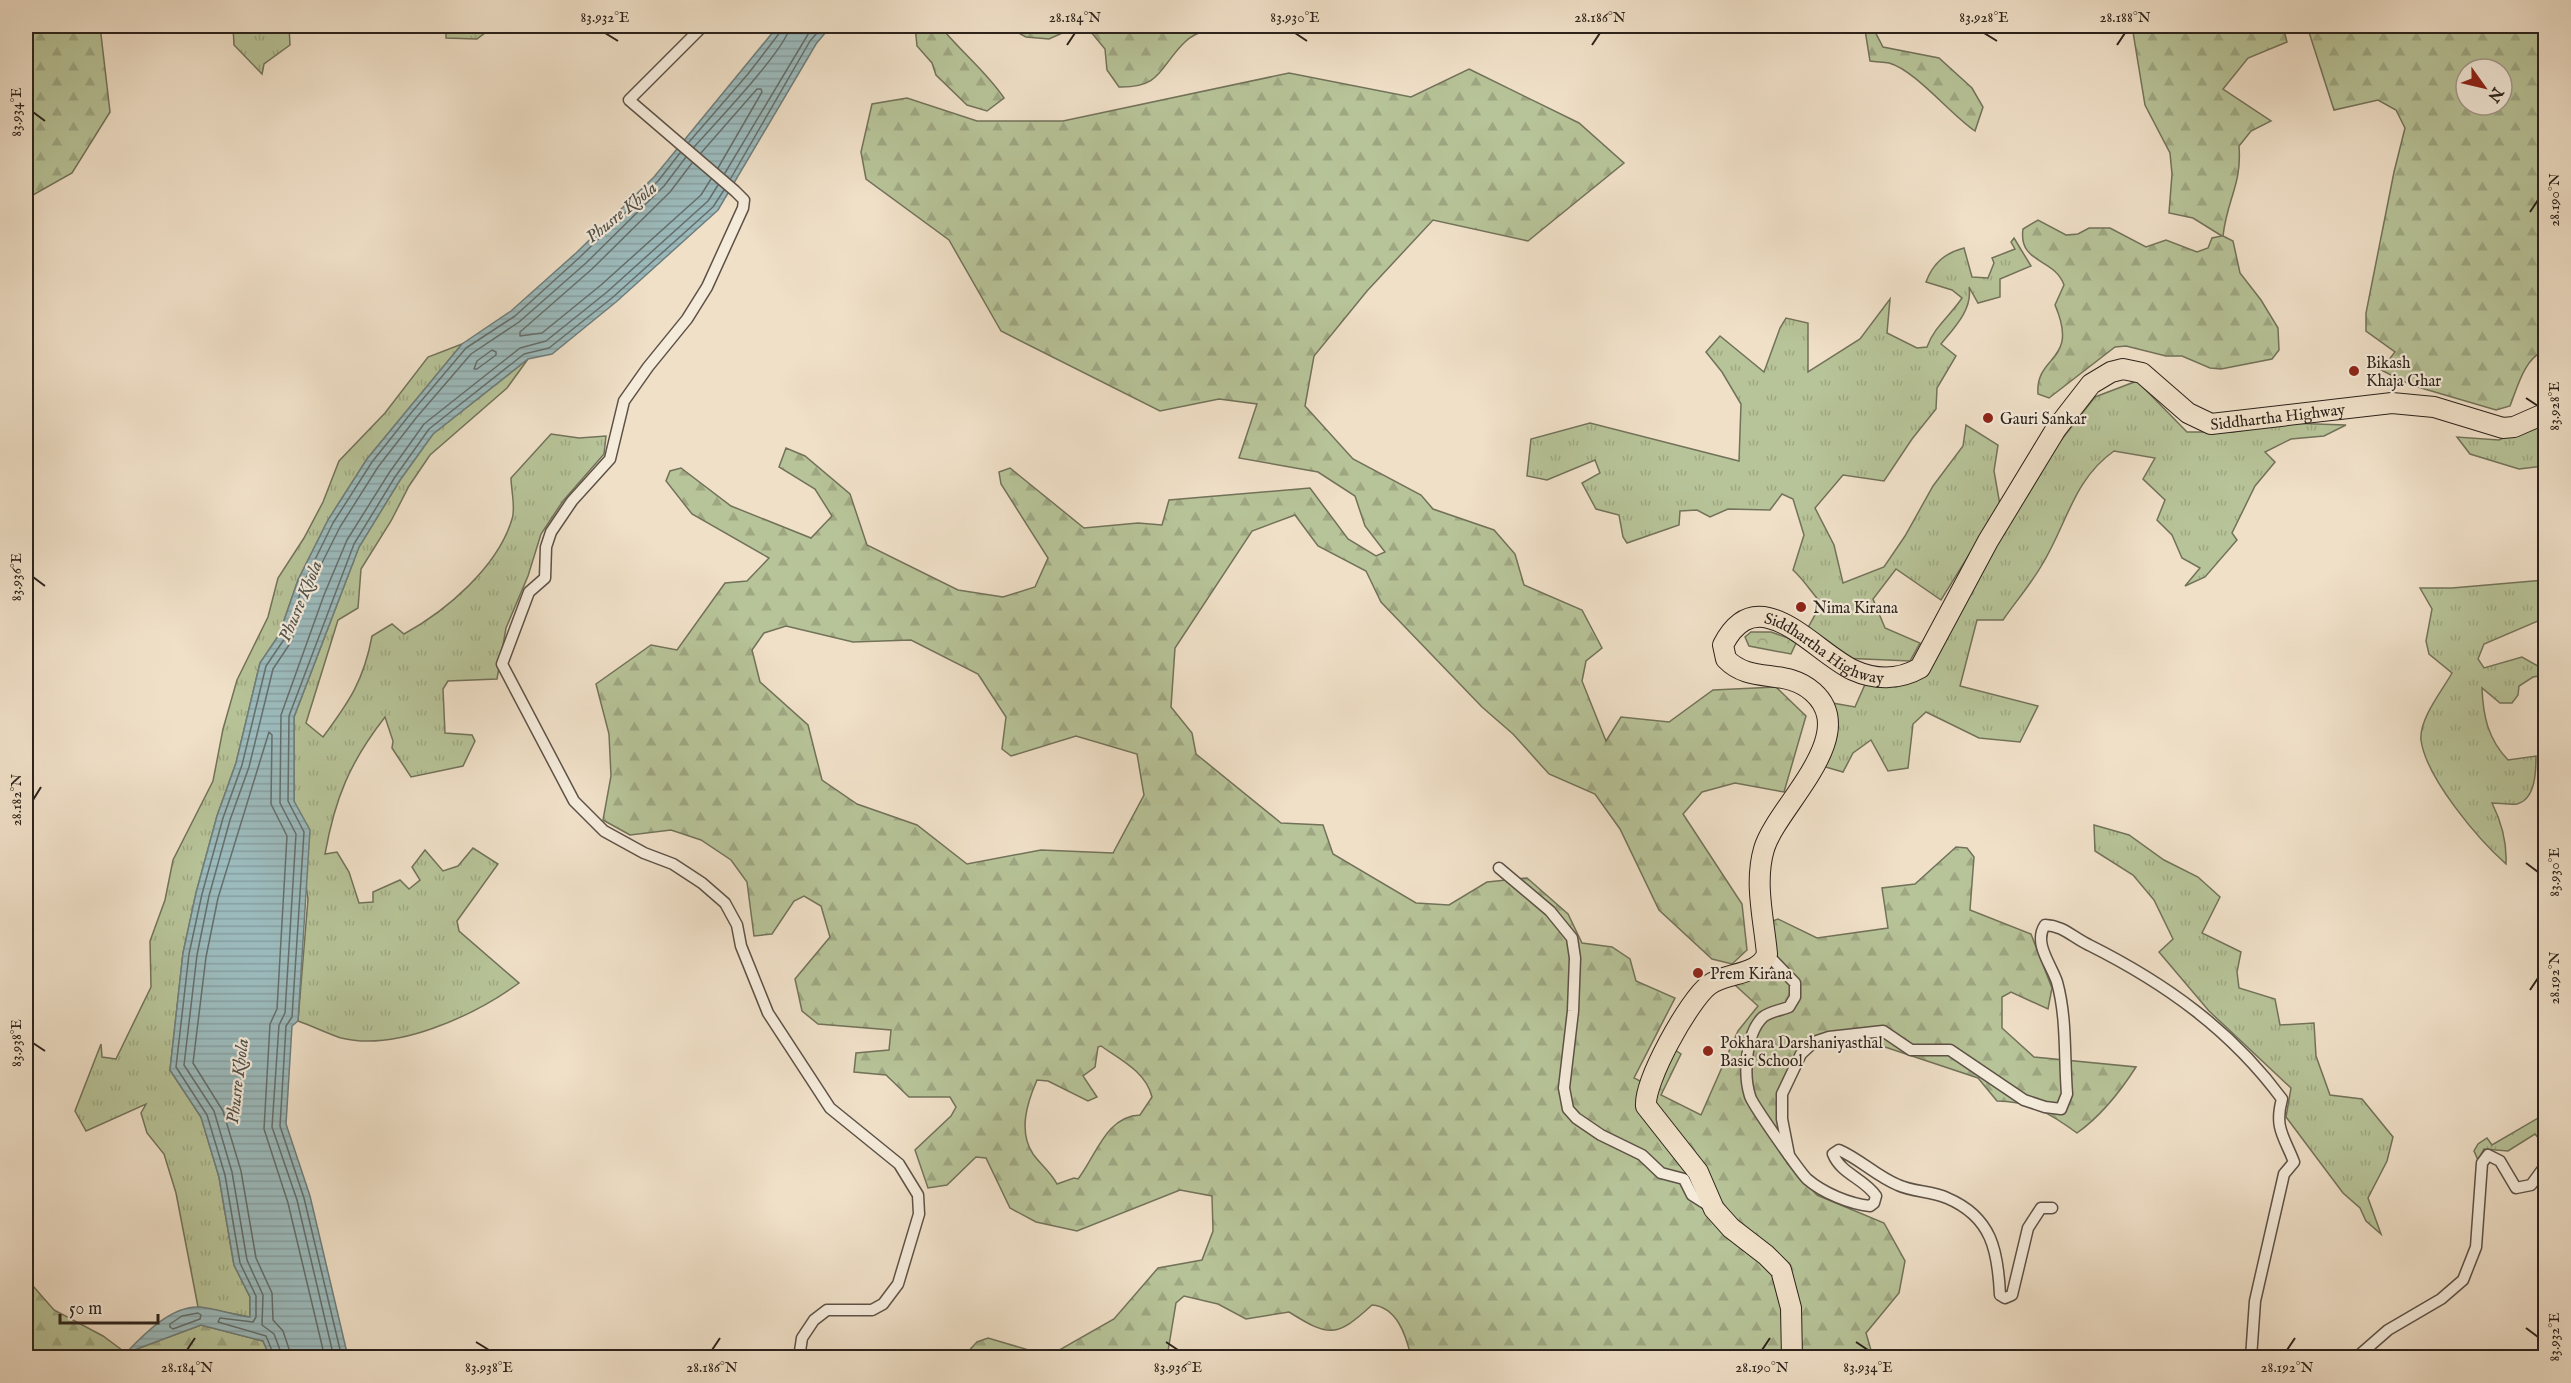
<svg xmlns="http://www.w3.org/2000/svg" width="2571" height="1383" font-family="'IM FELL English',serif">
<style>
.grass{fill:url(#grass-tufts);stroke:#72725a;stroke-width:1.5}
.forest{fill:url(#forest-firs);stroke:#72725a;stroke-width:1.5;fill-rule:evenodd}
.park{fill:url(#park-crowns);stroke:#72725a;stroke-width:1.5}
.water{fill:url(#water-rules);stroke:#6f7e7c;stroke-width:1.5}
.lines{fill:none;stroke-linecap:round;stroke-linejoin:round}
.shore{stroke:#646e6c;stroke-width:1.5}
.street-casing{stroke:#5d5246;stroke-width:13}
.highway-casing{stroke:#2c221b;stroke-width:22}
.street{stroke:#f5ebdb;stroke-width:10}
.highway{stroke:#f0e0c8;stroke-width:20}
.ticks{fill:none;stroke:#2c221b;stroke-width:2}
.poi-dot{fill:#8f2418;stroke:#f5ebdb;stroke-width:2}
.labels{text-anchor:middle;stroke-width:4.5;stroke-linejoin:round;paint-order:stroke}
.poi-label{font-size:16px;fill:#2c221b;stroke:#f5ebdb;text-anchor:start}
.street-label{font-size:16px;fill:#2c221b;stroke:#f5ebdb}
.water-label{font-size:18px;font-style:italic;fill:#4e504c;stroke:#f5ebdb}
.neatline{fill:none;stroke:#2c221b;stroke-width:2}
.ticks-label{font-size:15px;text-anchor:middle;fill:#2c221b}
</style>
<defs>
<pattern id="grass-tufts" width="24" height="20" patternUnits="userSpaceOnUse" patternTransform="scale(1.5)"><rect width="24" height="20" fill="#b7c398"/><path d="M3 7l-1-3M5 7V3M7 7l1-3M15 17l-1-3M17 17v-4M19 17l1-3" fill="none" stroke="#9ea782"/></pattern>
<pattern id="forest-firs" width="22" height="20" patternUnits="userSpaceOnUse" patternTransform="scale(1.5)"><rect width="22" height="20" fill="#b7c398"/><path d="M5 1l3.5 6h-7zM16 11l3.5 6h-7z" fill="#9ea782"/></pattern>
<pattern id="park-crowns" width="20" height="18" patternUnits="userSpaceOnUse" patternTransform="scale(1.5)"><rect width="20" height="18" fill="#b7c398"/><path d="M2 6a3 3 0 1 1 6 0M12 15a3 3 0 1 1 6 0" fill="none" stroke="#9ea782"/></pattern>
<pattern id="water-rules" width="6" height="5" patternUnits="userSpaceOnUse" patternTransform="scale(1.5)"><rect width="6" height="5" fill="#9cbbbd"/><path d="M0 2.5h6" fill="none" stroke="#87a0a2"/></pattern>
</defs>
<rect width="100%" height="100%" fill="#f0e0c8"/>
<filter id="stains"><feTurbulence type="fractalNoise" baseFrequency=".00333" numOctaves="4"/><feColorMatrix values="0 0 0 0 .2 0 0 0 0 .09 0 0 0 0 .02 0 0 0 .5 -.17"/></filter>
<radialGradient id="worn" r=".72"><stop offset=".6" stop-color="#630" stop-opacity="0"/><stop offset="1" stop-color="#630" stop-opacity=".3"/></radialGradient>
<g class="grass">
<polygon points="233,26 289,26 290,45 264,64 262,74 234,45"/>
<polygon points="446,26 494,26 477,39 446,38"/>
<path d="M 2014,238 L 2031,266 L 2000,279 L 2000,297 L 1978,303 L 1969,287 C 1973,309 1954,328 1941,344 L 1956,356 L 1937,388 L 1936,409 L 1912,439 L 1884,481 L 1843,475 L 1815,508 L 1834,545 L 1843,583 L 1884,567 L 1905,536 L 1933,486 L 1963,446 L 1966,425 L 1998,445 L 1994,471 L 2000,505 L 1941,600 L 1896,569 L 1873,599 L 1885,628 L 1920,643 L 1910,661 L 1841,658 L 1805,633 L 1815,615 L 1825,603 L 1823,605 C 1812,594 1806,582 1793,570 L 1804,535 L 1793,499 L 1782,494 L 1770,510 L 1728,509 L 1710,517 L 1697,510 L 1680,511 L 1679,525 L 1627,543 L 1623,537 L 1619,515 L 1596,509 L 1582,483 L 1600,473 L 1595,460 L 1547,480 L 1527,476 L 1531,439 L 1590,423 L 1739,461 L 1741,404 L 1722,372 L 1706,352 L 1720,336 L 1764,372 L 1780,328 L 1786,318 L 1808,323 L 1808,372 L 1860,339 L 1890,299 L 1887,333 L 1917,348 L 1927,347 C 1934,327 1950,316 1962,298 L 1952,290 L 1926,282 C 1933,263 1945,253 1964,248 L 1972,277 L 1988,278 L 1994,263 L 1992,258 L 2015,249 L 2011,242 Z"/>
<polygon points="462,344 367,459 328,520 298,580 279,635 260,663 236,763 217,816 196,893 183,953 170,1070 201,1117 219,1177 234,1265 250,1297 250,1317 198,1307 176,1193 164,1154 147,1133 141,1113 146,1104 86,1131 75,1111 101,1044 102,1057 116,1059 151,987 150,941 165,900 173,860 213,781 223,729 237,680 268,617 278,578 304,538 323,502 339,461 385,413 428,357"/>
<path d="M 528,359 L 507,388 L 430,455 L 409,486 L 391,521 L 361,569 L 358,608 L 338,620 L 306,723 L 323,737 C 349,702 364,680 372,636 L 392,624 L 404,634 C 446,611 498,567 512,519 C 516,508 511,490 511,478 L 551,434 L 579,438 L 606,436 L 604,454 L 563,501 L 541,534 L 528,576 L 506,628 L 497,679 L 448,681 L 443,689 L 445,733 L 472,735 L 475,741 L 463,766 L 411,777 L 392,748 L 393,741 L 385,717 C 350,762 335,798 325,854 L 337,852 L 349,872 L 359,903 L 373,902 L 373,892 L 400,880 L 409,889 L 420,880 L 412,867 L 425,850 L 443,871 L 458,866 L 473,848 L 498,864 L 457,921 L 459,931 L 519,983 C 475,1015 397,1052 341,1038 C 329,1034 312,1026 298,1021 L 308,899 L 294,801 L 294,717 L 359,547 L 400,480 L 433,434 Z"/>
<path d="M 2137,381 L 2187,432 L 2233,432 L 2283,423 L 2346,425 L 2324,436 L 2291,439 L 2265,452 L 2275,462 L 2255,486 L 2232,533 L 2237,540 L 2205,577 L 2185,586 L 2200,568 L 2182,558 L 2172,535 L 2157,520 L 2165,500 L 2143,479 L 2155,458 L 2114,451 C 2074,479 2067,523 2043,563 C 2032,583 2016,601 2003,620 L 1977,620 L 1960,686 L 2038,706 L 2020,742 L 1979,738 L 1926,712 L 1913,724 L 1908,768 L 1888,771 L 1871,740 L 1853,753 L 1843,772 L 1822,766 C 1838,751 1834,724 1832,703 L 1855,707 L 1867,680 L 1896,687 L 1927,671 L 1978,571 L 2054,449 L 2095,397 Z"/>
<polygon points="2545,420 2545,466 2519,469 2470,454 2457,437 2499,440"/>
<path d="M 2545,580 L 2545,618 L 2484,644 L 2478,659 L 2484,668 L 2522,657 L 2545,670 L 2545,675 L 2533,677 L 2519,686 L 2518,695 L 2512,703 L 2500,703 L 2482,688 C 2483,716 2488,739 2508,760 L 2536,756 C 2536,770 2536,799 2517,804 C 2510,805 2499,803 2492,803 C 2502,823 2507,843 2506,864 C 2478,839 2426,778 2421,740 C 2419,719 2442,691 2452,673 L 2429,654 L 2426,641 L 2432,609 L 2420,588 L 2452,588 Z"/>
<polygon points="2094,825 2129,835 2164,860 2198,877 2220,897 2202,933 2241,952 2237,972 2239,988 2275,999 2280,1025 2314,1023 2316,1056 2330,1095 2362,1099 2393,1137 2387,1161 2368,1198 2381,1234 2366,1221 2360,1208 2343,1193 2286,1117 2291,1088 2209,1011 2159,952 2173,939 2154,900 2133,875 2095,851"/>
<polygon points="2545,1114 2545,1146 2535,1134 2508,1151 2484,1149 2478,1160 2474,1151 2478,1144 2487,1138 2492,1145"/>
</g>
<g class="forest">
<polygon points="26,26 100,26 110,112 72,173 26,199"/>
<path d="M 915,26 L 940,26 C 960,51 986,71 1004,98 L 987,111 L 967,105 L 936,75 L 932,63 L 917,46 Z"/>
<path d="M 1005,26 L 1215,26 C 1206,30 1193,34 1186,41 C 1159,66 1163,88 1119,87 L 1107,70 L 1105,49 L 1091,32 L 1069,30 L 1049,39 L 1026,37 Z"/>
<path d="M 1860,26 L 1872,26 L 1883,47 L 1939,58 L 1972,88 L 1983,107 L 1975,131 C 1951,115 1915,70 1889,63 C 1883,62 1876,62 1870,61 L 1865,30 Z"/>
<path d="M 2132,26 L 2283,26 L 2287,42 L 2248,58 L 2223,89 L 2271,121 L 2251,131 L 2239,146 C 2242,185 2227,199 2223,236 L 2233,241 L 2240,273 L 2261,300 L 2278,328 L 2279,350 L 2272,359 L 2221,369 L 2210,368 L 2182,356 L 2166,356 L 2126,346 L 2115,347 L 2049,398 L 2038,394 C 2035,354 2080,363 2055,305 L 2064,285 C 2055,258 2018,264 2023,229 L 2038,220 L 2066,235 L 2078,234 L 2089,228 L 2110,228 L 2146,247 L 2166,240 L 2197,252 L 2208,248 L 2212,238 L 2222,236 L 2193,218 L 2169,213 L 2172,174 L 2170,153 L 2145,105 Z"/>
<path d="M 2307,26 L 2545,26 L 2545,350 C 2524,359 2518,386 2510,406 L 2496,410 L 2411,385 L 2381,370 L 2395,352 L 2366,331 L 2366,313 L 2394,172 L 2405,128 L 2396,110 L 2378,100 L 2334,110 ZM 2466,69 L 2502,69 L 2502,105 L 2466,105 Z"/>
<path d="M 1469,69 L 1579,123 L 1624,163 L 1528,241 L 1433,220 L 1367,291 L 1314,356 L 1305,406 L 1353,459 L 1421,495 L 1433,509 L 1494,530 L 1515,554 L 1524,585 L 1582,610 L 1602,648 L 1586,661 L 1582,681 L 1606,741 L 1621,717 L 1669,722 L 1713,690 L 1776,687 L 1806,716 L 1784,792 L 1735,783 L 1702,792 L 1683,814 L 1742,904 L 1747,950 L 1732,964 L 1712,959 L 1659,910 L 1620,829 L 1595,794 L 1549,774 L 1513,734 L 1482,707 L 1381,602 L 1366,571 L 1318,546 L 1295,515 L 1252,531 L 1175,648 L 1171,707 L 1192,733 L 1196,754 L 1281,823 L 1323,825 L 1333,854 L 1416,903 L 1449,905 L 1487,882 L 1527,878 L 1568,914 L 1582,943 L 1612,947 L 1630,959 L 1636,981 L 1675,998 L 1634,1078 L 1648,1085 L 1672,1048 L 1681,1054 L 1661,1095 L 1701,1115 L 1738,1031 L 1758,1006 L 1735,985 L 1760,965 L 1767,923 L 1778,919 L 1817,938 L 1888,928 L 1882,888 L 1915,884 L 1956,847 L 1967,848 L 1974,857 L 1970,910 L 2031,934 L 2052,988 L 2048,1009 L 2011,992 L 2002,997 L 2002,1028 L 2034,1057 L 2136,1067 C 2120,1092 2101,1116 2077,1133 C 2051,1114 2030,1101 1997,1101 L 1978,1078 L 1885,1047 L 1801,1048 L 1779,1095 L 1787,1163 L 1817,1195 L 1884,1223 L 1905,1261 L 1899,1293 L 1866,1333 L 1873,1357 L 1411,1357 C 1406,1335 1397,1307 1372,1305 C 1336,1338 1329,1337 1289,1312 L 1246,1319 L 1218,1304 L 1184,1296 L 1176,1303 L 1167,1357 L 963,1357 L 977,1342 L 988,1338 L 1049,1356 L 1114,1319 L 1158,1268 L 1202,1260 L 1213,1231 L 1212,1196 L 1180,1190 L 1077,1231 L 1036,1222 L 1010,1208 L 986,1158 L 976,1157 L 947,1185 L 928,1188 L 915,1150 L 951,1116 L 956,1107 L 950,1097 L 909,1097 L 886,1075 L 854,1072 L 856,1053 L 889,1050 L 891,1030 L 818,1024 L 802,1011 L 795,979 L 830,937 L 821,906 L 804,896 L 794,901 L 772,934 L 754,936 L 747,882 L 731,860 L 701,840 L 671,830 L 630,835 L 603,820 L 611,776 L 609,734 L 596,684 L 651,645 L 677,650 L 725,583 L 747,581 L 769,558 L 692,514 L 666,481 L 670,471 L 681,468 L 731,506 L 811,538 L 832,516 L 815,489 L 779,467 L 786,448 L 805,456 L 850,494 L 867,545 L 958,590 L 1003,597 L 1035,587 L 1048,558 L 1001,484 L 999,472 L 1010,468 L 1084,528 L 1138,523 L 1162,525 L 1169,500 L 1310,488 L 1348,539 L 1376,556 L 1385,552 L 1365,526 L 1355,496 L 1318,472 L 1239,458 L 1257,404 L 1219,399 L 1160,411 L 1001,331 L 949,240 L 866,179 L 861,152 L 872,104 L 907,98 L 977,121 L 1063,121 L 1289,73 L 1411,97 ZM 786,626 L 853,642 L 911,640 L 978,674 L 1006,717 L 1002,749 L 1011,756 L 1076,736 L 1137,754 L 1144,795 L 1113,853 L 1041,850 L 967,864 L 917,825 L 857,804 L 822,780 L 808,725 L 760,682 L 752,650 L 764,633 ZM 1101,1046 C 1121,1060 1146,1072 1152,1097 L 1140,1115 C 1106,1116 1096,1156 1078,1179 L 1074,1178 L 1057,1184 C 1050,1171 1040,1164 1033,1154 C 1018,1131 1027,1103 1037,1080 L 1048,1081 L 1088,1101 L 1097,1097 L 1083,1076 L 1095,1067 L 1098,1047 Z"/>
<polygon points="26,1278 54,1310 103,1336 126,1353 201,1325 263,1341 270,1357 26,1357"/>
</g>
<polygon class="park" points="1751,632 1771,632 1797,641 1791,654 1749,646 1745,637"/>
<path class="water" d="M 778,26 L 831,26 L 816,44 L 718,210 L 616,302 L 552,354 L 528,359 L 433,434 L 400,480 L 359,547 L 294,717 L 294,801 L 310,830 L 298,1021 L 292,1026 L 286,1124 L 310,1196 L 348,1357 L 270,1357 L 263,1341 L 201,1325 L 126,1353 C 144,1334 172,1305 200,1307 C 217,1309 234,1315 250,1317 L 250,1297 L 234,1265 L 219,1177 L 201,1117 L 170,1070 L 183,953 L 196,893 L 217,816 L 236,763 L 260,663 L 279,635 L 298,580 L 328,520 L 367,459 L 462,344 L 511,311 L 576,253 L 654,177 Z"/>
<g class="lines">
<g class="shore">
<polyline points="689,142 748,74 781,31 782,26"/>
<path d="M 694,147 C 712,127 788,47 790,26"/>
<polyline points="701,153 757,89 761,89 762,92 718,168"/>
<polyline points="692,163 670,192 592,269 520,332 520,336 542,333 601,285 701,195 711,179"/>
<polyline points="725,173 813,26"/>
<polyline points="731,178 810,41 823,26"/>
<polygon points="492,350 496,352 496,355 477,369 474,369 477,361"/>
<polygon points="198,1313 201,1315 200,1319 173,1329 170,1327 170,1324 182,1316"/>
<polyline points="275,1358 266,1336 218,1322 220,1318 253,1322 256,1317 256,1296 240,1263 225,1175 207,1115 176,1067 189,954 202,894 223,818 242,765 266,666 285,638 304,582 333,523 372,462 411,413 466,348 515,316 580,257 658,181 680,153"/>
<polyline points="283,1358 274,1334 262,1325 263,1295 247,1260 232,1172 214,1111 184,1065 197,955 209,896 230,820 249,767 273,669 291,642 311,585 340,527 378,467 416,418 471,354 519,322 586,263 664,186 686,157"/>
<polyline points="292,1358 283,1331 273,1320 272,1293 256,1258 241,1171 223,1111 193,1063 206,957 218,898 269,732 272,735 271,804 287,836 277,1009 270,1024 264,1129 288,1203 325,1358"/>
<polyline points="334,1358 297,1200 272,1127 279,1025 285,1013 296,834 280,803 281,715 324,595 347,540 389,473 424,424 520,348 546,341 607,292 708,201 718,185"/>
<polyline points="342,1358 304,1198 280,1126 286,1026 292,1017 304,832 288,801 289,716 354,544 395,477 429,429 524,354 549,348 612,298 713,207 724,190"/>
</g>
<g class="street-casing">
<g id="street">
<polyline points="703,26 629,100 735,191 744,200 743,208 707,287 687,319 648,367 624,401 610,459 572,501 551,532 546,547 545,578 529,592 502,664 574,801 604,831 644,853 673,864 702,883 725,903 737,925 741,946 768,1013 817,1088 830,1108 899,1164 918,1195 919,1214 898,1284 883,1304 872,1310 827,1310 814,1320 802,1338 799,1358"/>
<polyline points="1499,868 1550,911 1572,938 1575,958 1573,1011 1564,1088 1568,1109 1576,1118 1601,1135 1642,1155 1661,1173 1684,1179 1692,1195 1711,1207"/>
<path d="M 1767,954 L 1795,983 L 1795,997 L 1789,1007 C 1781,1010 1769,1012 1763,1017 C 1746,1033 1743,1074 1750,1096 C 1752,1104 1800,1172 1807,1179 C 1823,1193 1850,1204 1870,1206 L 1874,1203 L 1876,1196 C 1865,1179 1841,1174 1833,1154 L 1839,1150 C 1860,1159 1876,1176 1898,1185 C 1913,1192 1932,1191 1947,1198 C 1992,1217 1998,1251 2000,1295 L 2005,1298 L 2012,1295 L 2028,1228 L 2041,1208 L 2052,1208"/>
<path d="M 1789,1155 L 1782,1119 L 1782,1094 L 1801,1054 L 1814,1042 L 1829,1037 L 1883,1031 L 1911,1050 L 1950,1050 L 2024,1100 L 2045,1107 L 2061,1109 L 2067,1094 C 2064,1057 2067,1018 2057,982 C 2051,964 2033,943 2045,925 C 2064,926 2072,937 2089,945 C 2165,983 2231,1030 2282,1099 C 2274,1128 2284,1136 2294,1162 L 2284,1174 L 2255,1301 L 2251,1358"/>
<polyline points="2356,1358 2388,1330 2441,1299 2463,1280 2476,1247 2482,1163 2488,1155 2500,1161 2516,1188 2531,1185 2542,1170 2546,1169"/>
</g>
</g>
<g class="highway-casing">
<g id="highway">
<path id="s1" d="M 1792,1358 L 1791,1308 L 1781,1270 L 1766,1255 L 1731,1228 L 1714,1209 L 1698,1172 L 1646,1106 C 1644,1081 1689,1000 1709,985 C 1726,972 1759,976 1767,954 C 1764,920 1754,883 1764,849 C 1776,807 1862,736 1813,692 C 1785,667 1751,685 1726,659 L 1723,645 C 1758,577 1813,651 1853,670 C 1875,680 1899,680 1920,668 L 1988,541 L 2056,429 L 2091,384 L 2111,372 L 2123,369 L 2142,373 L 2188,413 L 2211,424 L 2392,403 L 2434,407 L 2503,428 L 2514,427 L 2546,413"/>
</g>
</g>
<use href="#street" class="street"/>
<use href="#highway" class="highway"/>
</g>
<path class="ticks" d="M 605,33 L 618,41M 1295,33 L 1307,41M 1984,33 L 1997,41M 1067,45 L 1075,33M 1592,45 L 1600,33M 2117,45 L 2125,33M 33,112 L 45,121M 2530,212 L 2538,200M 2526,398 L 2538,406M 33,577 L 45,586M 33,800 L 41,787M 2526,863 L 2538,872M 2530,990 L 2538,978M 33,1043 L 45,1051M 2526,1328 L 2538,1337M 476,1342 L 489,1350M 1166,1342 L 1178,1350M 1856,1342 L 1868,1350M 187,1350 L 195,1338M 712,1350 L 720,1338M 1762,1350 L 1770,1338M 2287,1350 L 2295,1338"/>
<g class="poi-dot">
<circle cx="2354" cy="371" r="6"/>
<circle cx="1988" cy="418" r="6"/>
<circle cx="1801" cy="607" r="6"/>
<circle cx="1698" cy="973" r="6"/>
<circle cx="1708" cy="1051" r="6"/>
</g>
<g class="labels">
<g class="poi-label">
<text x="2366" y="368">Bikash<tspan x="2366" dy="18">Khaja Ghar</tspan></text>
<text x="2000" y="424">Gauri Sankar</text>
<text x="1813" y="613">Nima Kirana</text>
<text x="1710" y="979">Prem Kirana</text>
<text x="1720" y="1048">Pokhara Darshaniyasthal<tspan x="1720" dy="18">Basic School</tspan></text>
</g>
<g class="street-label">
<text dy="6" stroke="none"><textPath href="#s1" startOffset="1672">Siddhartha Highway</textPath></text>
<text dy="6" stroke="none"><textPath href="#s1" startOffset="1026">Siddhartha Highway</textPath></text>
</g>
<g class="water-label">
<text transform="translate(621 212) rotate(-39)" y="6">Phusre Khola</text>
<text transform="translate(300 601) rotate(-67)" y="6">Phusre Khola</text>
<text transform="translate(237 1081) rotate(-83)" y="6">Phusre Khola</text>
</g>
</g>
<rect width="2571" height="1383" fill="none" stroke="#f0e0c8" stroke-width="66"/>
<g transform="translate(2484 87) rotate(124)"><circle r="28" fill="#f5ebdb" stroke="#a59b8e" stroke-width="1.5"/>
<path d="M0-4.5L10 22L0 15L-10 22Z" fill="#8f2418"/>
<text y="-9" font-size="16" font-weight="bold" text-anchor="middle" fill="#2c221b">N</text>
</g>
<path d="M60 1314v9h98v-9" fill="none" stroke="#2c221b" stroke-width="3"/>
<text x="69" y="1314" font-size="18" fill="#2c221b" stroke="#f5ebdb" stroke-width="4.5" paint-order="stroke">50 m</text>
<rect x="33" y="33" width="2505" height="1317" class="neatline"/>
<g class="ticks-label">
<text x="605" y="22">83.932°E</text>
<text x="1075" y="22">28.184°N</text>
<text x="1295" y="22">83.930°E</text>
<text x="1600" y="22">28.186°N</text>
<text x="1984" y="22">83.928°E</text>
<text x="2125" y="22">28.188°N</text>
<text transform="translate(16 112) rotate(-90)" y="5">83.934°E</text>
<text transform="translate(2554 200) rotate(-90)" y="5">28.190°N</text>
<text transform="translate(2554 406) rotate(-90)" y="5">83.928°E</text>
<text transform="translate(16 577) rotate(-90)" y="5">83.936°E</text>
<text transform="translate(16 800) rotate(-90)" y="5">28.182°N</text>
<text transform="translate(2554 872) rotate(-90)" y="5">83.930°E</text>
<text transform="translate(2554 978) rotate(-90)" y="5">28.192°N</text>
<text transform="translate(16 1043) rotate(-90)" y="5">83.938°E</text>
<text transform="translate(2554 1337) rotate(-90)" y="5">83.932°E</text>
<text x="187" y="1372">28.184°N</text>
<text x="489" y="1372">83.938°E</text>
<text x="712" y="1372">28.186°N</text>
<text x="1178" y="1372">83.936°E</text>
<text x="1762" y="1372">28.190°N</text>
<text x="1868" y="1372">83.934°E</text>
<text x="2287" y="1372">28.192°N</text>
</g>
<rect width="100%" height="100%" filter="url(#stains)"/>
<rect width="100%" height="100%" fill="url(#worn)"/>
</svg>
